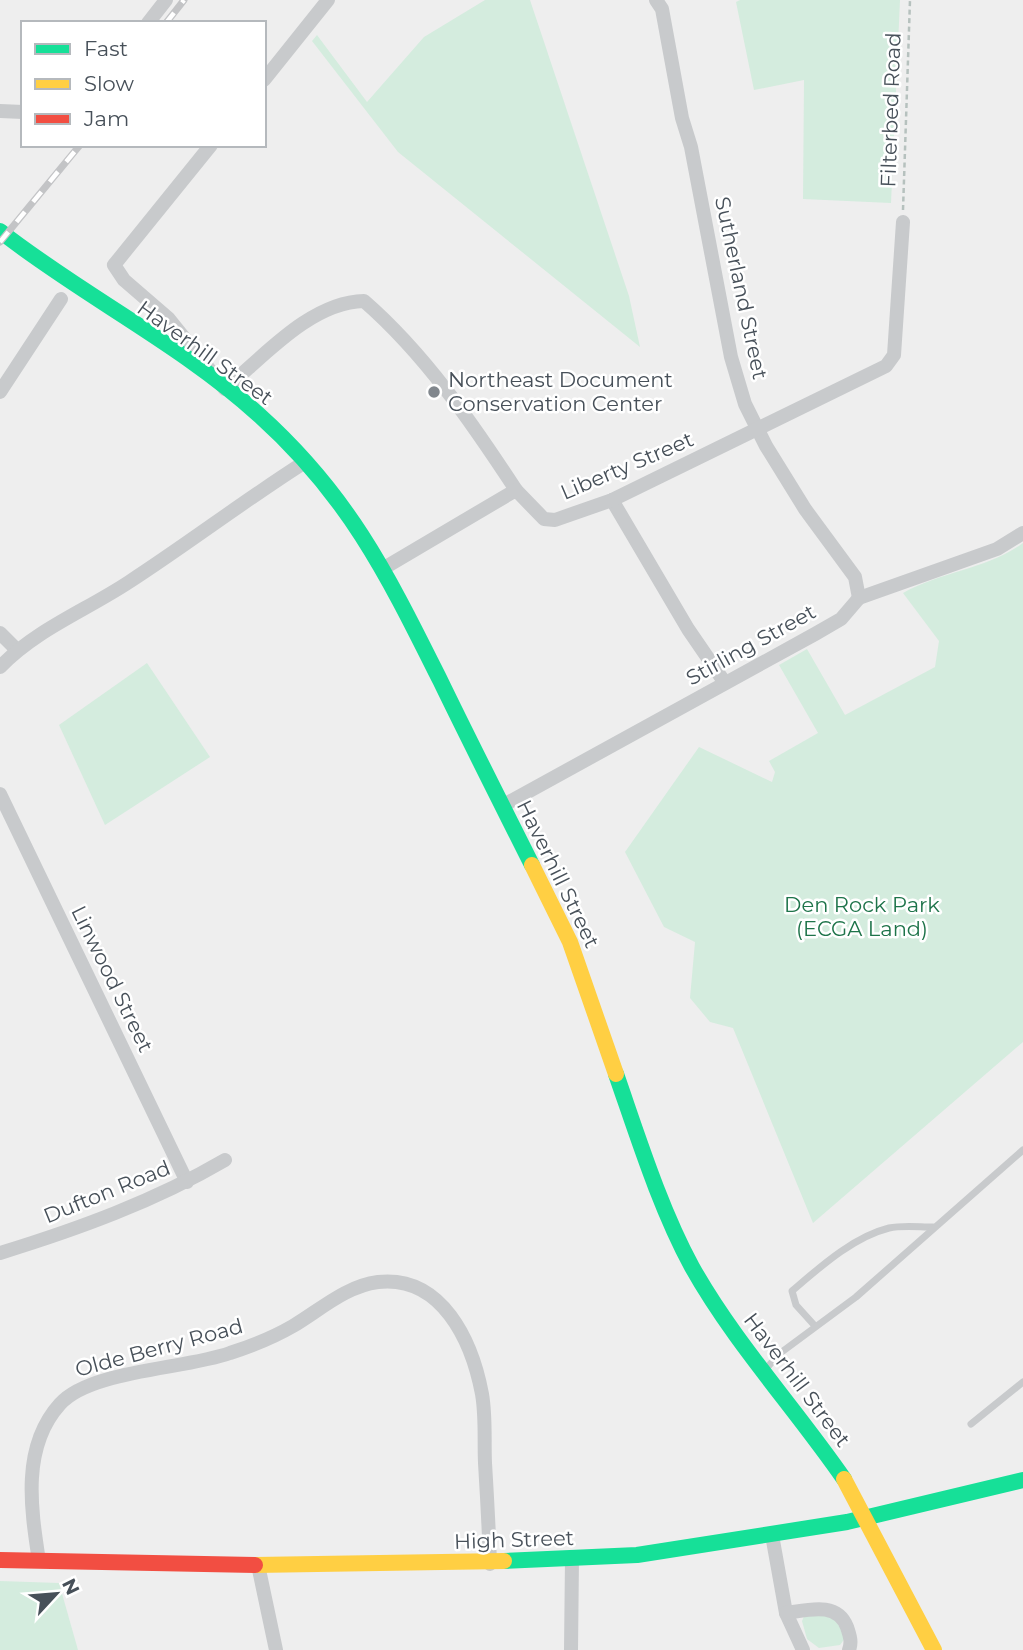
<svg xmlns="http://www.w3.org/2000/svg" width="1023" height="1650" font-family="Montserrat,sans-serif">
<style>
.green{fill:#d4ecde}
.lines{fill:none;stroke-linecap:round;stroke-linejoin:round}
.path{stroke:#b6c1be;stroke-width:2.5;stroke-dasharray:5 3.5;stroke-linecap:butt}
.lane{stroke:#c8cacc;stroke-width:7}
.street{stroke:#c8cacc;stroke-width:14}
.fast{stroke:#16e098;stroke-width:16}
.slow{stroke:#ffcf43;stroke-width:16}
.jam{stroke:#f24e42;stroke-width:16}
.rail-casing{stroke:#c3c4c6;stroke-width:7}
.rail{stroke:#fff;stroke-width:4.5;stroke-dasharray:13;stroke-linecap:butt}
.poi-dot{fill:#81878d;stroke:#fff;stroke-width:2.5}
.labels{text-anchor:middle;stroke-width:5;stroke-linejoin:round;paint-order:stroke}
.street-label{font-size:21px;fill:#475059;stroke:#fff}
.poi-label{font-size:21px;fill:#475059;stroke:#fff;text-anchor:start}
.park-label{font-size:21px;fill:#1e744a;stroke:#fff}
</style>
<rect width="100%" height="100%" fill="#eee"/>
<g class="green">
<polygon points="485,0 530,0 629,296 640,347 398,152 312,41 317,35 367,102 424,37"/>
<polygon points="740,0 900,0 891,203 803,199 804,80 754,90 736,2"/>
<path d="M 1023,543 L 1023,1042 L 813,1223 L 733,1028 L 710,1022 L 690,998 L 695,942 L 664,927 L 625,852 L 699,747 L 772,782 L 775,772 L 769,761 L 818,733 L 779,665 L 807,649 L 845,715 L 935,667 L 939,641 L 903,593 C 942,571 987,569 1023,543 Z"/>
<polygon points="147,663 210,757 105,825 59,725"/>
<polygon points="0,1581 59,1583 78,1650 0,1650"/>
<polygon points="806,1612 830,1612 846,1637 840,1645 819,1648 807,1639 802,1621"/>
</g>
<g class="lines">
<polyline class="path" points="903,210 910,0"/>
<g class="lane">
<path d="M 815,1326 L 796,1305 L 792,1291 C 820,1267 853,1237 889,1228 C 902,1225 919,1227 933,1227"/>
<polyline points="765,1370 779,1354 856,1297 1023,1150"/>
<polyline points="971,1424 1023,1382"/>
</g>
<g class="street">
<polyline points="656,0 662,9 682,118 691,147 731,357 745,404 766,446 805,509 855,577 859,598"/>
<polyline points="148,23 166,0"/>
<polyline points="264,80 328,0"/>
<polyline points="0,111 23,112"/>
<path d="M 211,145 L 114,265 L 124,280 L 168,318 L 225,389 C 264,356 311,302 364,301 C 425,354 472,423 516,490"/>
<polyline points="0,392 61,299"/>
<polyline points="612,500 688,629 725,683"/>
<polyline points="384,568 516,490 544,519 555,520 612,500 886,366 894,355 903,222"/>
<polyline points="0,633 17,650"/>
<path d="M 0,667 C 37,629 85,611 129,582 C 189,543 245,500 305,462"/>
<polyline points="0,794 187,1182"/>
<polyline points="502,806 815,634 841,619 859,598 997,549 1023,533"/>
<path d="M 0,1253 C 78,1229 155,1201 225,1160"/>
<polyline points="772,1535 786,1613 803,1650"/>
<path d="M 39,1561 C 31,1509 21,1447 60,1404 C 90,1370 186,1369 230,1353 C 252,1346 274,1337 293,1326 C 320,1310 346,1286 378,1282 C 442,1275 472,1341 482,1394 C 486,1417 484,1440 485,1463 C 487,1496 489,1530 490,1564"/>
<polyline points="258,1565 276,1650"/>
<path d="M 786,1613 C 808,1610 837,1601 847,1627 C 850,1636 852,1642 849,1650"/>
<polyline points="571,1650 572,1559"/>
</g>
<g class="fast">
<path d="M 0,231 C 83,296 181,344 259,415 C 349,496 387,574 440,680 C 470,742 501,803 532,865"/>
<path d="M 616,1074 C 638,1137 660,1208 692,1267 C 734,1342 795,1408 844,1479"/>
<polyline points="504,1561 637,1555 847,1522 1023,1480"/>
</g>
<g class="slow">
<polyline points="532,865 570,942 616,1074"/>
<polyline points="844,1479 934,1650"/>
<polyline points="255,1565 504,1561"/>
</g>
<polyline class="jam" points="0,1560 255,1565"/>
<g class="rail-casing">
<g id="rail">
<polyline points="166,23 184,0"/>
<polyline points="0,242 80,145"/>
</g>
</g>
<use href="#rail" class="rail"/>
</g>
<circle class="poi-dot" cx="434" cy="392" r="7"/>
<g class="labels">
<g class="street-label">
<text transform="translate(891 110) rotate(-88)" y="7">Filterbed Road</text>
<text transform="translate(741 288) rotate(78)" y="7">Sutherland Street</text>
<text transform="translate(205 353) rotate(36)" y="7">Haverhill Street</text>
<text transform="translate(627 466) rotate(-23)" y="7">Liberty Street</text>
<text transform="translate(751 645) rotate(-29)" y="7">Stirling Street</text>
<text transform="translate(558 874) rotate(64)" y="7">Haverhill Street</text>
<text transform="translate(112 979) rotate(64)" y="7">Linwood Street</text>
<text transform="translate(107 1192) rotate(-22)" y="7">Dufton Road</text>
<text transform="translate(159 1348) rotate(-15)" y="7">Olde Berry Road</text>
<text transform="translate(797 1380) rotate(53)" y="7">Haverhill Street</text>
<text transform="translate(514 1540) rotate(-2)" y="7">High Street</text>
</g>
<g class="poi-label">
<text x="448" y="387">Northeast Document<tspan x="448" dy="24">Conservation Center</tspan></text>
</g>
<g class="park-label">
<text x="862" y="912">Den Rock Park<tspan x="862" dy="24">(ECGA Land)</tspan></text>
</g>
</g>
<rect x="21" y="21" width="245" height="126" fill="#ffffff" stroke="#b5b9bd" stroke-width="2"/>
<rect x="35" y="44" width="35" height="10" fill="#16e098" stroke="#b5b9bd" stroke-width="2"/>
<text x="84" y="56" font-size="21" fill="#475059">Fast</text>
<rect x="35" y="79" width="35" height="10" fill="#ffcf43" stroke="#b5b9bd" stroke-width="2"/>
<text x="84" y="91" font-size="21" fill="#475059">Slow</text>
<rect x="35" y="114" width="35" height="10" fill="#f24e42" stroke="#b5b9bd" stroke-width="2"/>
<text x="84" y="126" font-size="21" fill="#475059">Jam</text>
<g transform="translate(56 1594) rotate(64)" stroke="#ffffff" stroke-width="5" paint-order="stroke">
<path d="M0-5L12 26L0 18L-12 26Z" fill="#475059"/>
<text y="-10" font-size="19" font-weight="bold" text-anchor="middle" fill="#475059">N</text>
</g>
</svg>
